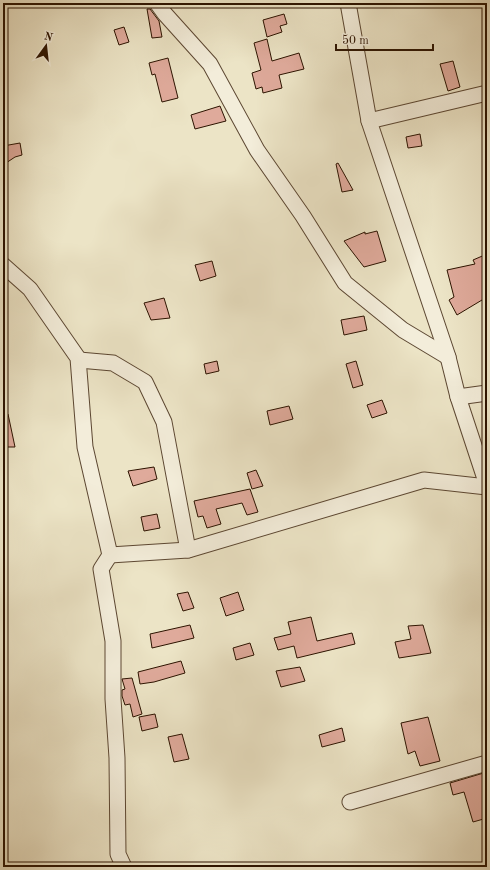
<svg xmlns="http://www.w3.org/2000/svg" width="490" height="870" font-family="'Old Standard TT',serif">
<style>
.building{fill:#dfaa9b;stroke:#2c1300}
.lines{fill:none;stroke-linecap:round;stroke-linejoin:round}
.street-casing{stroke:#5c4732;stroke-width:17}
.street{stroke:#f3edda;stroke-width:15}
</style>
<rect width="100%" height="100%" fill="#ece4c6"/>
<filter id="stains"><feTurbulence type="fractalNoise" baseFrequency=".005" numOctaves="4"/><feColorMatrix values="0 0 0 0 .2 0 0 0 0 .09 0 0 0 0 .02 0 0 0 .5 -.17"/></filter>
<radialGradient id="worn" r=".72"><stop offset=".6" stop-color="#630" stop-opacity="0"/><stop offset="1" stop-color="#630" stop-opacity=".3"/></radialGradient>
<g class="building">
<polygon points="147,9 150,9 159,21 162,37 152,38"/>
<polygon points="284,14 287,24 280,26 282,32 267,37 263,20"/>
<polygon points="124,27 129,42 119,45 114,30"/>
<polygon points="267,39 272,61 299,53 304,69 279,75 282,88 263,93 262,87 256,89 252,73 261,70 254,43"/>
<polygon points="168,58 178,98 162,102 155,74 152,75 149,63"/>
<polygon points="453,61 460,87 448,91 440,64"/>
<polygon points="220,106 226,121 195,129 191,115"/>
<polygon points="420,134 422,146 408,148 406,137"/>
<polygon points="20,143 22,155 15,157 3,165 3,146"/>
<polygon points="338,163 353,190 342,192 336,164"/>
<polygon points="377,231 386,261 364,267 344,241 365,232 365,234"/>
<polygon points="487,254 487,297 457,315 449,300 454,297 447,270 475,264 473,260"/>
<polygon points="212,261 216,276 200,281 195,265"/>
<polygon points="164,298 170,318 151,320 144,303"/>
<polygon points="364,316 367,330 344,335 341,320"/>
<polygon points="217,361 219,371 206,374 204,364"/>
<polygon points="356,361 363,385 353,388 346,364"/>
<polygon points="382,400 387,413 372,418 367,405"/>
<polygon points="289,406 293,419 270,425 267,411"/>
<polygon points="3,414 8,414 15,447 3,447"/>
<polygon points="154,467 157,479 133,486 128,471"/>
<polygon points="256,470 263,486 252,489 247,473"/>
<polygon points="250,489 258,512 247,515 242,503 216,509 221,524 207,528 203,516 198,517 194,501"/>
<polygon points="157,514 160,528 144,531 141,517"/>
<polygon points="188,592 194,608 183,611 177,594"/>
<polygon points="238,592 244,610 226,616 220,598"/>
<polygon points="311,617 317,641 352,633 355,644 297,658 294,646 278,650 274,638 291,634 288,622"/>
<polygon points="190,625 194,638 152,648 150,634"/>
<polygon points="423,625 431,653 399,658 395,642 411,639 408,626"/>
<polygon points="250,643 254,655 236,660 233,648"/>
<polygon points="181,661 185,673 154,682 140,684 138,672"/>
<polygon points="300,667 305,681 281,687 276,671"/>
<polygon points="132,678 142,714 133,717 130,704 125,705 122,696 122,690 125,689 122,679"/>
<polygon points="155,714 158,727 142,731 139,717"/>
<polygon points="428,717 440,761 420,766 415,751 408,754 401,723"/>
<polygon points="342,728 345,741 322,747 319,735"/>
<polygon points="182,734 189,759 174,762 168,737"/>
<polygon points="487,772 487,818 473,822 464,792 453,795 450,783"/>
</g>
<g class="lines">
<g class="street-casing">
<g id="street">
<polyline points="157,3 165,14 210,64 257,150 303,216 345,283 403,330 448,357"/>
<polyline points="348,3 369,121 448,357 458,397 487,485"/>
<polyline points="369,121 487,93"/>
<polyline points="3,265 30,289 78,358 85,447 110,555 188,550 424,480 487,487"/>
<polyline points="79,360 113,363 145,382 164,422 188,550"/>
<polyline points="458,397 487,393"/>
<polyline points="110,555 101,569 113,641 113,699 117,758 118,854 124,867"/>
<polyline points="350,802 487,763"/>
</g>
</g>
<use href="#street" class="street"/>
</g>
<rect width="490" height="870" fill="none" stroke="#ece4c6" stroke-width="16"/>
<rect x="4" y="4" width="482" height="862" fill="none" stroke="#2c1300" stroke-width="2"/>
<rect x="8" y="8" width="474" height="854" fill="none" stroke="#2c1300"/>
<g transform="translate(46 46) rotate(15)" stroke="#f3edda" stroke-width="3" paint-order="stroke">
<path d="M0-3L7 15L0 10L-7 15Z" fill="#2c1300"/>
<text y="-6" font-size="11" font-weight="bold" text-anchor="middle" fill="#2c1300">N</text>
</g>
<path d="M336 44v6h97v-6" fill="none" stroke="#2c1300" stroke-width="2"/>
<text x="342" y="44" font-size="12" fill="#2c1300" stroke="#f3edda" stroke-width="3" paint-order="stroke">50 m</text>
<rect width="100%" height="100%" filter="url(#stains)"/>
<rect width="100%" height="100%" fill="url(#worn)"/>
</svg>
